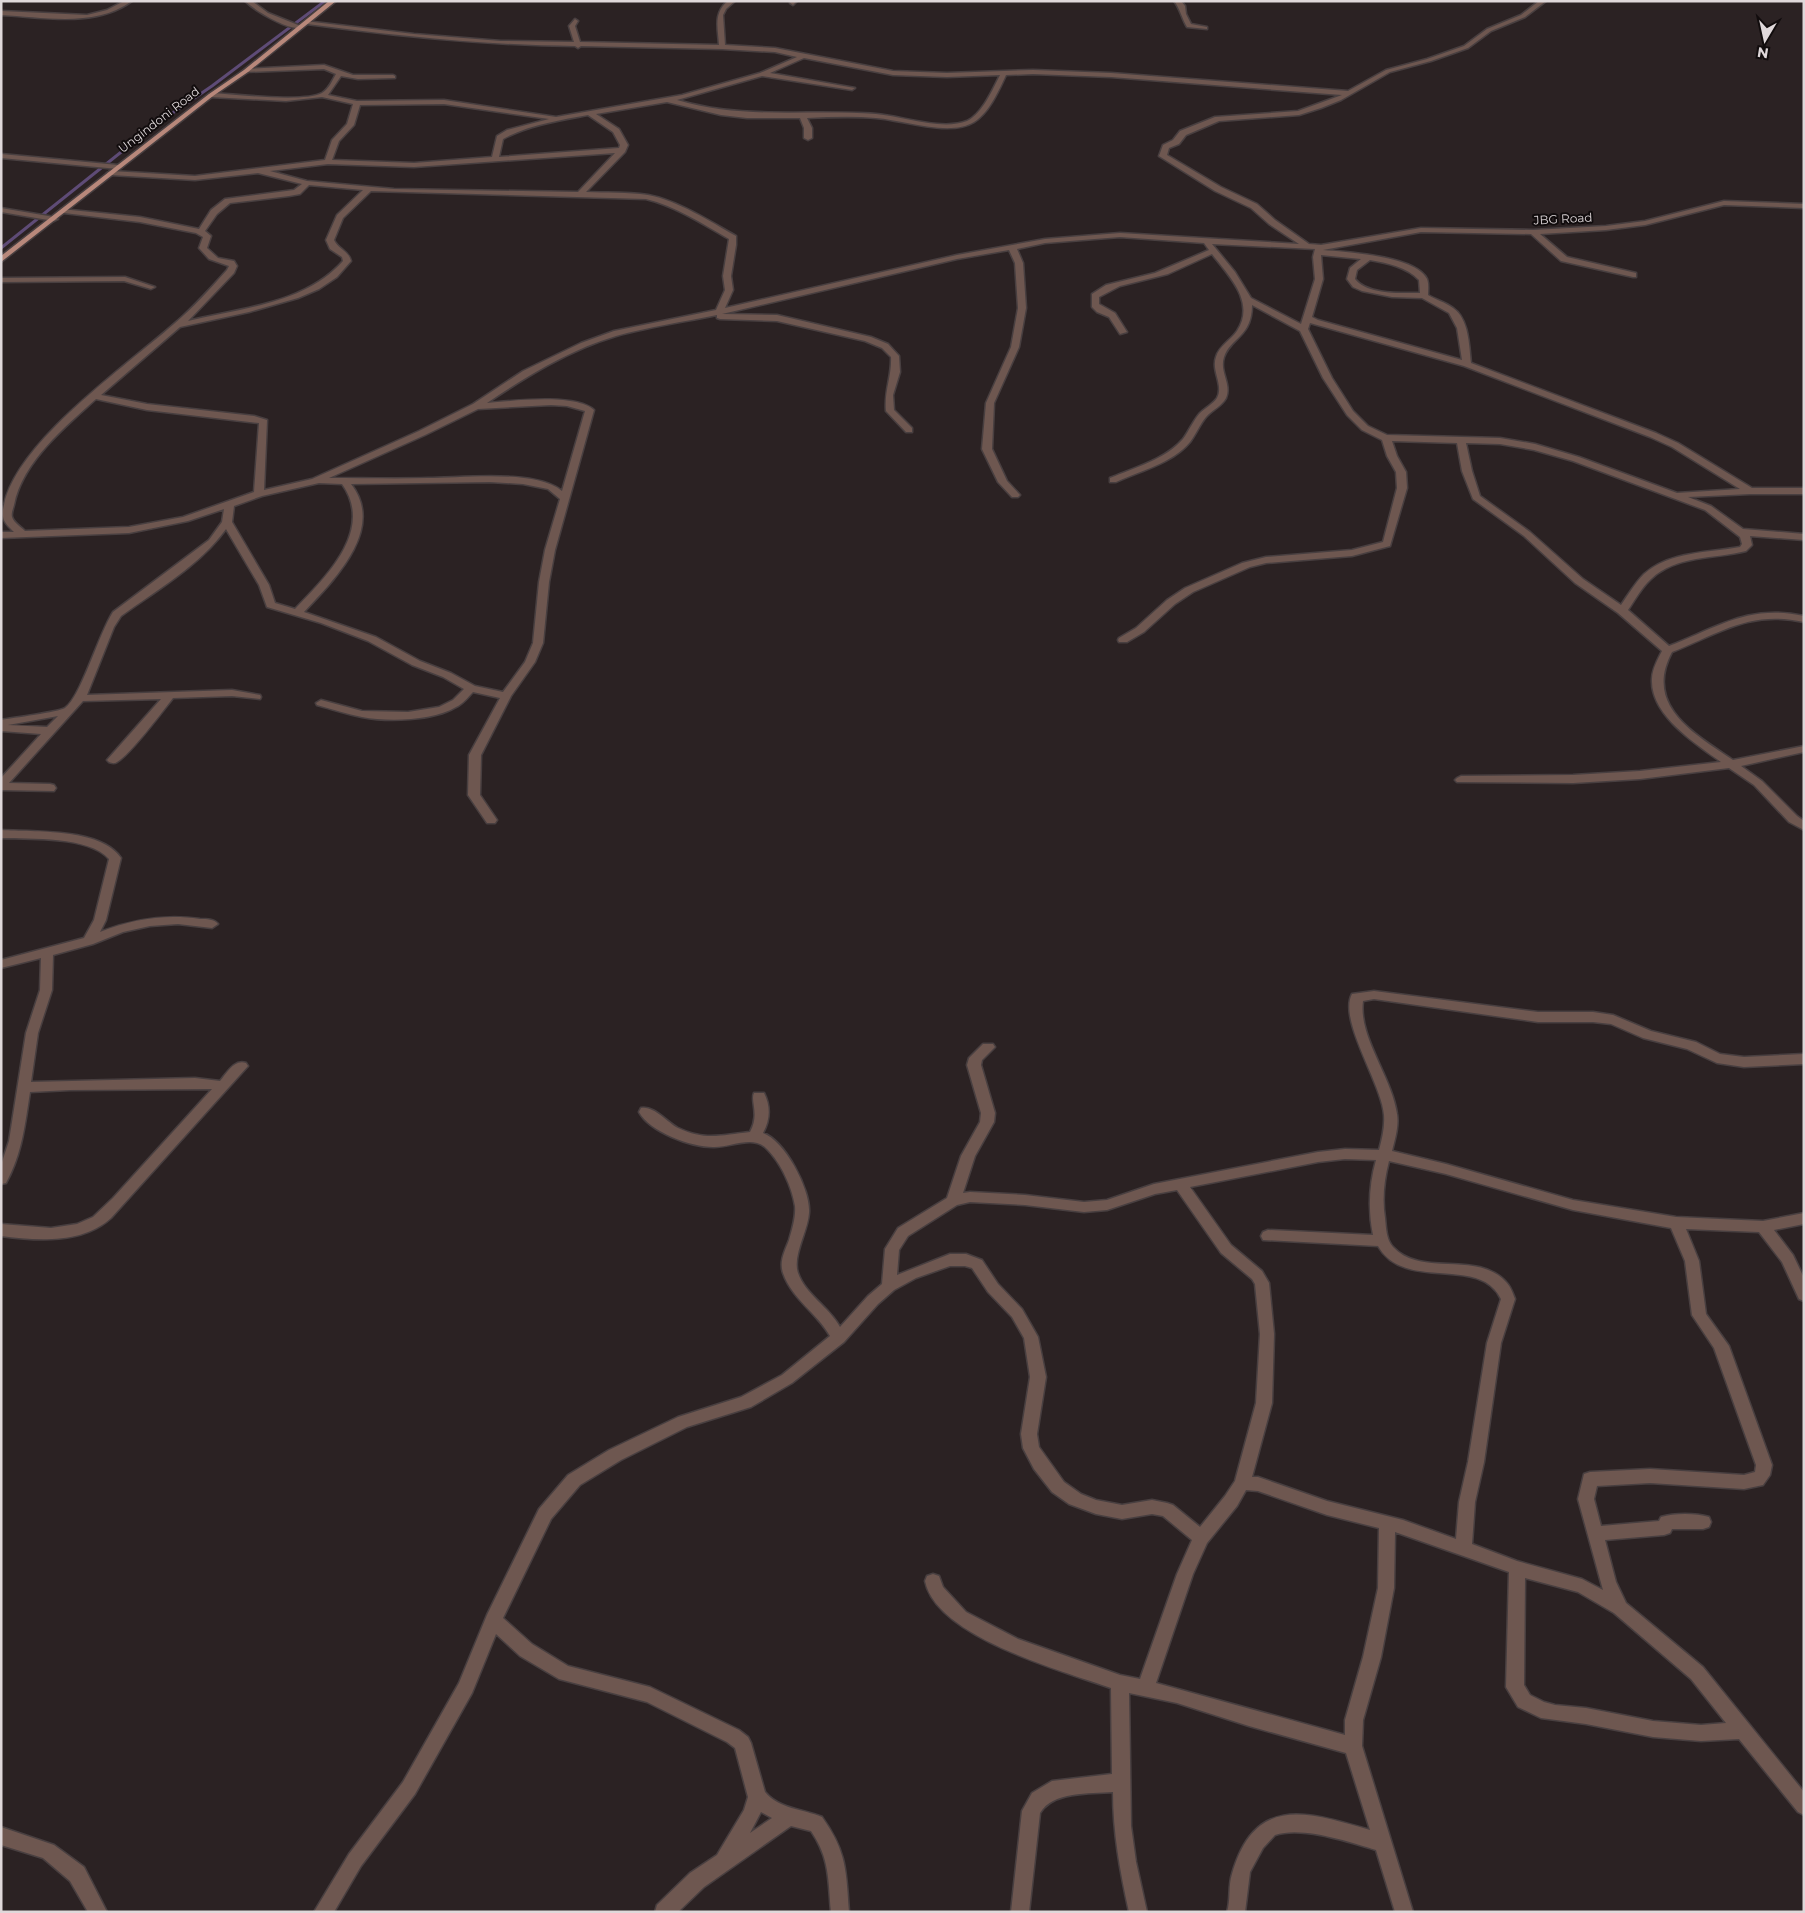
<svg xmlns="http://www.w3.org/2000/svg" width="1805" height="1913" font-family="Montserrat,sans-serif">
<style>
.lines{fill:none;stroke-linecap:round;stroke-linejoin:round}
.stream{stroke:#5e4b76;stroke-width:3}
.minor-casing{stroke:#483f40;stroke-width:3}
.major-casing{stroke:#483f40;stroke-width:3}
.minor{fill:#6e5750;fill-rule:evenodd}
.major{fill:#b8887b;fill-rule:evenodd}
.labels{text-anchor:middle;stroke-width:4;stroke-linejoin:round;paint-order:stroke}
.far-street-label{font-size:12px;fill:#dfd8da;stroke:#110c0d}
</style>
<rect width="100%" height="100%" fill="#2b2223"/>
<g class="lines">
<polyline class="stream" points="1,248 155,125 212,86 325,1"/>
<g class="minor-casing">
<g id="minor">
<path d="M 124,1 L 132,1 C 95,28 44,17 1,15 L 1,11 L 87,15 L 107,10 Z"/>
<path d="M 245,1 L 252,1 L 268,13 L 303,27 C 292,33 254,10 245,1 Z"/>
<path d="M 728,1 L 735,1 L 726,9 L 723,15 L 725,45 L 775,48 L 893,71 L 947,73 L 1033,70 L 1111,73 L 1348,91 L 1386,70 L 1427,59 L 1464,46 L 1487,29 L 1521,15 L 1539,1 L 1546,1 L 1525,17 L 1491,31 L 1468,48 L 1431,61 L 1390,72 L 1341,100 L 1321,108 L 1299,115 L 1219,121 L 1186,135 L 1179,144 L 1169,148 L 1167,155 L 1221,187 L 1257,204 L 1275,220 L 1309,244 L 1321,245 L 1421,228 L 1533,230 L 1606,226 L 1645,221 L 1724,201 L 1804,204 L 1804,208 L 1724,205 L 1645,225 L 1606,230 L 1540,234 L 1567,257 L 1636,273 L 1636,277 L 1633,277 L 1561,261 L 1531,234 L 1421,232 L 1323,250 C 1346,252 1416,256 1427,279 C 1429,284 1428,290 1428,295 C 1436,300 1445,302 1453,308 C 1469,319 1469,345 1471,363 L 1656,433 L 1678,443 L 1752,488 L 1804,488 L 1804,494 L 1750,494 L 1688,497 L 1711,506 L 1743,529 L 1804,534 L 1804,540 L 1750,536 L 1752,545 L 1746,551 C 1715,559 1676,555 1651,579 C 1641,588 1635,600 1628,610 L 1669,646 C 1718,627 1749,604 1804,616 L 1804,622 C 1750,610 1720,633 1672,652 C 1643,706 1695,734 1733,760 L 1804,746 L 1804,752 L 1741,766 L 1762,781 L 1797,816 L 1804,821 L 1804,830 L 1789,822 L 1754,785 L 1729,768 L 1640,779 L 1573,783 L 1457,782 L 1455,780 L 1457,778 L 1461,776 L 1573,775 L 1640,771 L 1721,762 C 1696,744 1650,715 1652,679 C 1652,669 1658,659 1662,651 L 1618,613 L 1575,583 L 1524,536 L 1473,499 L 1462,471 L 1457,443 L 1392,441 L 1397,456 L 1406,472 L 1407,488 L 1390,546 L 1352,556 L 1266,563 L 1250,567 L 1193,592 L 1175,604 L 1144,632 L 1127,642 L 1119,642 L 1118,640 L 1119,638 L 1136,628 L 1167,600 L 1185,588 L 1242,563 L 1266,557 L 1352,550 L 1383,542 L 1397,488 L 1396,472 L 1387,456 L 1382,440 L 1362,430 L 1347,415 L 1323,378 L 1300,331 L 1252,305 C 1252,337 1231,337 1224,357 C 1219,372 1232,384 1226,398 C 1222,406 1212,410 1206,417 C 1200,424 1196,434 1190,442 C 1173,463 1140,471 1116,482 L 1110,482 L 1110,478 C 1134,468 1166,459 1183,439 C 1189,431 1193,421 1200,413 C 1205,408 1213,404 1217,398 C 1224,385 1211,371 1216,357 C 1219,346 1231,340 1237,331 C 1256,302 1229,276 1212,254 L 1168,274 L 1120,286 L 1099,297 L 1099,304 L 1115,313 L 1127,332 L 1120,334 L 1109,317 L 1097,312 L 1092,307 L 1092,294 L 1106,285 L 1155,273 L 1209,250 L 1204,243 L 1120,237 L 1045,243 L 1017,249 L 1023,263 L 1026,308 L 1019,347 L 994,403 L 992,449 L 1007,481 L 1020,495 L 1018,497 L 1012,497 L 998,482 L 982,449 L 986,403 L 1011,347 L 1018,308 L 1015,263 L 1009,250 L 957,259 L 722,314 L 777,315 L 871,337 L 888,344 L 899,356 L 900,372 L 893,395 L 894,410 L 912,428 L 912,432 L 906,432 L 886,411 C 884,391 892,376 891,357 L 882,348 L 865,341 L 777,321 L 720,319 L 717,318 L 717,315 C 683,322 648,327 616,336 C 569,350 527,376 487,403 C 512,401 575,393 594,410 L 555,550 L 549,582 L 543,643 L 535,662 L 511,696 L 481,755 L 480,795 L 497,820 L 495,823 L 487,823 L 468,795 L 469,755 L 500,698 L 473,692 C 468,697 463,704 456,707 C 433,721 388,722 362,717 C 347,714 332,709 317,705 L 316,703 L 321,700 L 362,711 L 408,712 L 439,707 L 453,700 L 464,689 L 443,677 L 412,665 L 368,641 L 321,623 L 267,607 L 259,585 L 226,529 C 200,565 157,590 121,616 L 114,627 L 87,695 L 232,690 L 260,695 L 261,697 L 260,699 L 232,696 L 173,698 C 162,712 130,755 117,762 C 114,764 112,763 109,762 L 107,760 L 161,699 L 83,701 L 9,783 L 50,784 L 54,785 L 56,788 L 54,791 L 1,790 L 1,778 L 41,734 L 1,731 L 1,720 C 12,718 59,712 65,708 C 81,697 99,633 113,612 L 209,540 L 222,522 L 224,509 L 188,521 L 129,533 L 1,538 L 1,532 L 14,532 C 10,528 4,523 3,517 C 2,513 3,509 4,505 C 17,442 125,367 174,324 C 193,308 210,289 227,270 L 229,266 L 209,259 L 199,248 L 203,237 L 196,233 L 140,222 L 64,213 L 61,213 L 61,209 L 140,217 L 199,229 L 211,210 L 225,199 L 294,190 L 302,184 L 258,173 L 195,180 L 111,175 L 107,173 L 111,171 L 195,176 L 325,160 L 332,140 L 347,124 L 353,104 L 322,97 L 286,101 L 211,97 L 208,95 L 211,93 C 235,94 303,103 322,93 C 329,89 332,81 336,74 L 324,69 L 244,72 L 244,70 L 246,69 L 324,65 L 353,75 L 393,75 L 395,76 L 395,78 L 358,79 L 341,76 L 328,95 L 357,101 L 444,100 L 556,117 L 682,95 L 760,73 L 797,57 L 775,52 L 722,49 L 581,46 L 578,48 L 575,46 C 483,45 398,36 307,24 L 305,23 L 305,21 L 414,34 L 501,41 L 574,42 L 569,26 L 575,19 L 578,21 L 575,26 L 580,42 L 719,45 C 718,28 713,13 728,1 ZM 804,58 L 893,75 L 947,77 L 1000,75 C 993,89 982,114 967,121 C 942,131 902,116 876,114 C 808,109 743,120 677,100 L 762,76 L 852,90 L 855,88 L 770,73 ZM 1033,74 L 1111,77 L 1342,95 L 1298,111 L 1215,117 L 1180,131 L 1173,140 L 1163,145 L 1159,156 L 1215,191 L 1251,208 L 1269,224 L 1299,244 L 1120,233 L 1045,239 L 957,255 L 725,308 L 733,290 L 731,276 L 736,245 L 736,236 C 709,221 679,201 648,195 C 628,192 606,193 586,192 L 625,152 L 628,145 L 619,129 L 596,114 L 667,102 L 721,115 L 747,118 L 800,118 L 804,128 L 804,138 L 808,140 L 812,138 L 812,128 L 807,118 C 830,117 853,116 876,118 C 903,120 950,137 974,122 C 989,113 999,90 1006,75 ZM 444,104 L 549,119 L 507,130 L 497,136 L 492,157 L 414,163 L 332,160 L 339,141 L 354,125 L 360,105 ZM 588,115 L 613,132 L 620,145 L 619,148 L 499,157 L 503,139 C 528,125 561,120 588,115 ZM 615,153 L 578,192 L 394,189 L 307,181 L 270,171 L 328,164 L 414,167 ZM 309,185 L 363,190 L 337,215 L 326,240 L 330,249 L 342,257 L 343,261 C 305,304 241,308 188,321 L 234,273 L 237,266 L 234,261 L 218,258 L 207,248 L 211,236 L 205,231 L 217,214 L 230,203 L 289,196 L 300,194 ZM 371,191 L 646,199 C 675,206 703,224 729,239 L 723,276 L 725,290 L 716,310 L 614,331 L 581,343 L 523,371 L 473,404 L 419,431 L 312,479 L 264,490 L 267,420 L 254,416 L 147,404 L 101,395 L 180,327 L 249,312 L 298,298 L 319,289 L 337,277 L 351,261 C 349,251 338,249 334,240 L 343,218 ZM 1212,244 L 1315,249 L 1313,257 L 1315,279 L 1301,324 L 1251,298 L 1235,272 ZM 1321,255 L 1361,259 L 1350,268 L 1347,279 L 1353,287 L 1362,291 L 1392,297 L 1422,298 L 1449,313 L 1457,328 L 1462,360 L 1318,320 L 1312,317 L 1323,279 ZM 1370,260 C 1387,263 1407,267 1419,280 L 1420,293 C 1401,293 1367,295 1355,279 L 1357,270 ZM 1310,323 L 1464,366 L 1650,437 L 1672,447 L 1740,489 L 1677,493 L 1579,457 L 1535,444 L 1500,438 L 1387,435 L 1368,426 L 1353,411 L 1332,378 L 1308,329 ZM 96,399 L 147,410 L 259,423 L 254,492 L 183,517 L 129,527 L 25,531 C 21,527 14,523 12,517 C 11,513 13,509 14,505 C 22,462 65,427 96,399 ZM 551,405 L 567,406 L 585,411 L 562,491 C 535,469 462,478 428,478 C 395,479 361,478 329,478 L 425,435 L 478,409 ZM 1466,443 L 1500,444 L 1534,450 L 1573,461 L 1705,510 L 1740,537 L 1742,544 L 1740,547 C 1708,553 1670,551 1644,574 C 1635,583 1628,595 1621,605 L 1583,579 L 1530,532 L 1480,496 L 1472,471 ZM 490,482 L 523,484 L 548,489 L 560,499 L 545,550 L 539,582 L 533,643 L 525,662 L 503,692 L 475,686 L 451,673 L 420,661 L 376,637 L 304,612 C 334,580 386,529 351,484 ZM 319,483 L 342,484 C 375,530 326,577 295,609 L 275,603 L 269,585 L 232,522 L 234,506 L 262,496 ZM 58,716 L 47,727 L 8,725 Z"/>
<polygon points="791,1 797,1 793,5 790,3"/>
<path d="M 1174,1 L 1181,1 L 1185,6 L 1186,14 L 1191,24 L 1207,27 L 1207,29 L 1187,27 C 1182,19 1180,8 1174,1 Z"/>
<polygon points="1,154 118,165 122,167 118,169 1,158"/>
<polygon points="1,208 54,217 58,219 54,221 1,212"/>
<polygon points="125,277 155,287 151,289 124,281 1,282 1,278"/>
<path d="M 1,830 C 34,832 101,828 121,858 L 106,920 L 100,932 C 133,919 165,914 200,919 C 207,919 214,919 218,924 L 212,928 L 178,924 L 150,926 L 123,932 L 93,944 L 53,955 L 52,990 L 38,1033 L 31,1082 L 195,1078 L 220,1081 C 227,1073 234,1059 246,1063 L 248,1066 L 111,1218 C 83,1244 37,1241 1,1236 L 1,1224 L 51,1228 L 77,1224 L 93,1217 L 113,1198 L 212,1089 L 70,1090 L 30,1092 C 25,1124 22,1154 6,1183 L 1,1184 L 1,1165 L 9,1141 L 26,1033 L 40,990 L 41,958 L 1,968 L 1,960 L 84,938 L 94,920 L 109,859 C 89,836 30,839 1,838 Z"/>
<path d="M 1374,991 L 1538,1012 L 1593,1012 L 1613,1015 L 1651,1031 L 1696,1042 L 1720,1054 L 1744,1057 L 1804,1054 L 1804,1064 L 1744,1067 L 1717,1063 L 1687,1049 L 1643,1038 L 1611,1024 L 1593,1022 L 1538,1022 L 1374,999 L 1363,1001 C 1358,1037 1392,1077 1397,1114 C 1399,1126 1395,1139 1392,1151 L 1446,1164 L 1573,1200 L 1676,1217 L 1763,1221 L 1804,1213 L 1804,1224 L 1774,1230 L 1793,1255 L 1804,1278 L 1804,1301 L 1799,1299 L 1782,1262 L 1759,1232 L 1686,1229 L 1699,1261 L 1706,1314 L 1729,1346 L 1772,1465 L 1770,1475 L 1763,1485 L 1744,1489 L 1650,1483 L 1597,1486 L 1594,1499 L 1601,1526 L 1659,1521 L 1661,1517 C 1674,1513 1696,1513 1709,1517 L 1711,1522 L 1709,1527 L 1703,1529 L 1672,1529 L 1670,1533 L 1664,1535 L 1605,1540 L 1616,1582 L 1626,1603 L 1703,1667 L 1804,1792 L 1804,1815 L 1798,1812 L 1739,1739 L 1701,1741 L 1653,1737 L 1586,1724 L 1541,1718 L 1518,1707 L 1506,1687 L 1509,1572 L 1395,1532 L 1394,1588 L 1381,1657 L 1363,1720 L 1362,1746 L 1413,1912 L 1395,1912 L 1376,1850 C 1349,1842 1303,1826 1275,1835 L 1263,1848 L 1250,1872 L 1245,1912 L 1227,1912 C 1231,1899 1228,1886 1232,1874 C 1255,1794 1307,1812 1370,1830 L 1346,1753 L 1249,1726 L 1177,1703 L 1129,1693 L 1131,1826 L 1136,1862 L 1147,1912 L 1129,1912 C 1120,1871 1113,1833 1113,1792 C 1089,1794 1053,1791 1040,1813 L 1029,1912 L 1011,1912 L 1022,1811 L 1032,1793 L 1052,1781 L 1112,1774 L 1111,1688 C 1063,1671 936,1637 925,1581 L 927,1576 L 933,1574 L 939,1576 L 943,1587 L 966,1612 L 1018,1639 L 1120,1675 L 1140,1679 L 1177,1574 L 1192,1540 L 1163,1516 L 1152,1514 L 1122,1519 L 1096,1514 L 1069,1504 L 1052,1492 L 1034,1469 L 1023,1448 L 1021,1434 L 1030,1377 L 1024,1338 L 1012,1317 L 988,1292 L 972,1268 L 965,1266 L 950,1266 L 916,1278 L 894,1290 L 878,1304 L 844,1342 L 792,1383 L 751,1407 L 687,1427 L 621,1460 L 580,1485 L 551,1519 L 503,1618 L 532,1644 L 568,1666 L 650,1687 L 739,1730 L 748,1737 L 751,1743 L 765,1792 C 779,1809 803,1809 822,1817 C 847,1852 846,1871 849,1912 L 831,1912 C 828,1879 830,1859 811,1831 L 791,1826 L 704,1887 L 678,1912 L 655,1912 L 657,1905 L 690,1873 L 717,1855 L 744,1810 L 748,1797 L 735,1748 L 727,1742 L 647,1702 L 559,1679 L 520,1656 L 496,1634 L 472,1693 L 415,1794 L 361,1866 L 334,1912 L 314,1912 L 349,1854 L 403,1782 L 459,1683 L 487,1615 L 539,1509 L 568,1475 L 609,1450 L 678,1417 L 741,1397 L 782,1375 L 830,1336 C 817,1313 792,1299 783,1273 C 779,1261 785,1251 789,1240 C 792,1230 796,1217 795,1206 C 792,1187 781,1163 767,1149 C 753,1134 730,1148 713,1147 C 691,1147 650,1132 639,1112 L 641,1108 C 653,1105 667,1122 678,1128 C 705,1141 722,1135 750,1132 C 760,1114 750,1101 754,1093 L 764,1093 C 771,1107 770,1120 763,1133 C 785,1141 811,1190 809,1213 C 808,1231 792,1256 798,1273 C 805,1294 829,1307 840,1327 L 868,1296 L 882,1284 L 885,1249 L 898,1228 L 947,1198 L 961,1156 L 980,1122 L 981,1113 L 967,1065 L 969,1058 L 983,1044 L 993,1044 L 995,1047 L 982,1060 L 981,1065 L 995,1113 L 994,1122 L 975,1156 L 963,1193 L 970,1192 L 1025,1195 L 1084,1202 L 1107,1200 L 1154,1184 L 1318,1152 L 1345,1149 L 1379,1150 C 1382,1139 1385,1127 1384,1115 C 1382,1084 1338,1020 1352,994 ZM 1345,1159 L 1376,1160 C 1369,1185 1368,1210 1373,1235 L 1268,1230 L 1263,1232 L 1261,1236 L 1263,1240 L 1378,1246 C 1405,1293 1480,1254 1501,1299 L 1487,1343 L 1468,1462 L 1459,1502 L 1456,1539 L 1403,1520 L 1327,1501 L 1258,1477 L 1252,1477 L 1272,1403 L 1274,1334 L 1269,1283 L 1262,1271 L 1231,1245 L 1190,1187 L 1318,1162 ZM 1389,1161 L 1446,1174 L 1573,1210 L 1671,1228 L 1685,1261 L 1692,1315 L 1714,1348 L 1756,1465 L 1755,1472 L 1744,1475 L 1650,1469 L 1590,1472 L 1584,1474 L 1578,1499 L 1603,1590 L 1582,1579 L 1517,1561 L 1472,1544 L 1475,1502 L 1484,1462 L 1501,1343 L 1515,1299 C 1513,1294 1511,1287 1506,1282 C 1477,1250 1422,1278 1393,1247 C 1386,1240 1386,1227 1385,1218 C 1382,1199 1384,1180 1389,1161 ZM 1177,1190 L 1221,1253 L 1252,1279 L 1255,1284 L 1260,1334 L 1256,1403 L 1235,1481 L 1225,1496 L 1200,1527 L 1173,1505 L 1167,1503 L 1152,1500 L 1122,1505 L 1096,1500 L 1081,1494 L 1064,1482 L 1039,1447 L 1037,1434 L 1046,1377 L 1038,1337 L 1022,1309 L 998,1284 L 982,1260 L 966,1254 L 950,1254 L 897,1275 L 899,1250 L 908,1236 L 957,1205 L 970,1202 L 1025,1205 L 1084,1212 L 1107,1210 L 1155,1194 ZM 1246,1490 L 1258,1491 L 1327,1515 L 1379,1528 L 1378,1588 L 1363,1657 L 1345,1720 L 1345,1735 L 1156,1683 L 1193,1574 L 1207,1543 L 1237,1506 ZM 1525,1578 L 1578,1592 L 1614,1613 L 1691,1679 L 1726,1723 L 1701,1725 L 1653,1721 L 1586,1708 L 1555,1705 L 1544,1702 L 1530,1695 L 1524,1685 ZM 761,1812 L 772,1818 L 750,1833 Z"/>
<polygon points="1,1827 54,1845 84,1867 107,1912 88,1912 70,1881 43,1858 1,1845"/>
</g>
</g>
<g class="major-casing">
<polygon id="major" points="329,1 336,1 248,72 213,96 1,262 1,256 209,94 244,70"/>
</g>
<use href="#minor" class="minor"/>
<use href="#major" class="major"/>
</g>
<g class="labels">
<g class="far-street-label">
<text transform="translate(159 120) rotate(-38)" y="4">Ungindoni Road</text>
<text transform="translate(1563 219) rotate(-3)" y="4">JBG Road</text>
</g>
</g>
<rect width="1805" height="1913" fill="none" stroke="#dfd8da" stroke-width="5"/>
<g transform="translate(1765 40) rotate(189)" stroke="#110c0d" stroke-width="4" paint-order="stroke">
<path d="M0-4L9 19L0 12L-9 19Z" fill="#dfd8da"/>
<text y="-8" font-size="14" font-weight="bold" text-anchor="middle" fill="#dfd8da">N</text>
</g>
</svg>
